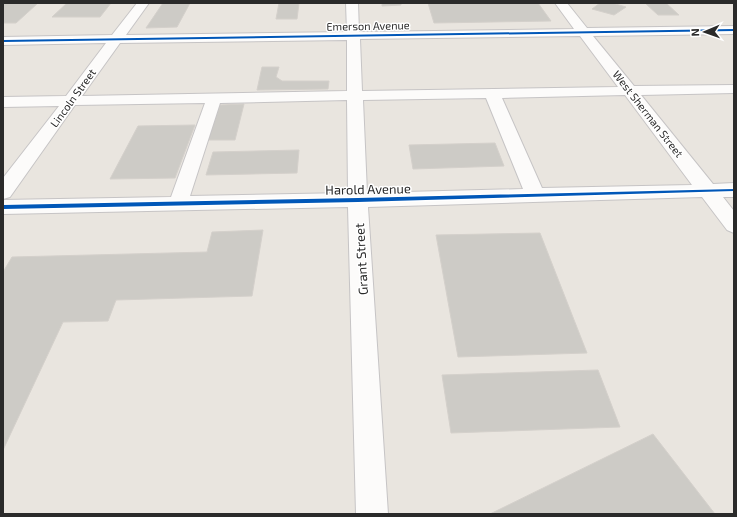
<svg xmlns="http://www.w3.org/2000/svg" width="737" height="517" font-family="'Exo 2',sans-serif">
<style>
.building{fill:#cdcbc6;stroke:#d4d0cb}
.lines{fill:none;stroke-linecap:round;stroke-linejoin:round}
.minor-casing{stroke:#c6c4c5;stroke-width:2}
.minor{fill:#fcfbfa;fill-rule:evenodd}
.cycleway-casing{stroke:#fff;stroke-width:3}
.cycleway{fill:#0057b8;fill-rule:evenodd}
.labels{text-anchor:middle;stroke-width:3;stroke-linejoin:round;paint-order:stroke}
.far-street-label{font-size:11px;fill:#2a2a2a;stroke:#fff}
.street-label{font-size:13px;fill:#2a2a2a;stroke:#fff}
</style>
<rect width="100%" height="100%" fill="#e9e5df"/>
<g class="building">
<polygon points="3,3 38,3 16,23 3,23"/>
<polygon points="67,3 111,3 100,17 52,17"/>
<polygon points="163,3 190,3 177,27 146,28"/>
<polygon points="279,3 299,3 297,19 276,19"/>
<polygon points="382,3 401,3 401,5 382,6"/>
<polygon points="428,3 538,3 551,21 434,23"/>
<polygon points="600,3 612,3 626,7 614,15 592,9"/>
<polygon points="645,3 666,3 679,15 658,15"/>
<polygon points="262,67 279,67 276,77 282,81 329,81 328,89 257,90"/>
<polygon points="244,104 235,140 208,140 220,105"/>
<polygon points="195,125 175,178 110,179 138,126"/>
<polygon points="495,143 504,166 413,169 409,145"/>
<polygon points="299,150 297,173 206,175 213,152"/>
<polygon points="263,230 252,296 116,300 108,321 63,322 3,450 3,272 12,257 207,252 212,232"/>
<polygon points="540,233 587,353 458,357 436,235"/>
<polygon points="598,370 620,427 451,433 442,375"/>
<polygon points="653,434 715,514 490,514"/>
</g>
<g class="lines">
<g class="minor-casing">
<path id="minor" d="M 137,3 L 149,3 L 126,35 L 347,32 L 346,3 L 358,3 L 359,32 L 574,29 L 555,3 L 567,3 L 587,28 L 734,26 L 734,34 L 593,36 L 634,86 L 734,85 L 734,93 L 641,95 L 713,184 L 734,183 L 734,197 L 723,197 L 734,211 L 734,233 L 727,230 L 702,197 L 368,207 L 388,514 L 356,514 L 348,207 L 3,214 L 3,200 L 171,197 L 205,103 L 75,105 L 10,197 L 3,199 L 3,178 L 59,106 L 3,107 L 3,97 L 66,96 L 106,43 L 3,45 L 3,37 L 112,35 ZM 580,36 L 618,87 L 362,91 L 360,39 ZM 347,40 L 347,91 L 82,96 L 120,43 ZM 625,95 L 692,185 L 542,188 L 502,98 ZM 486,98 L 523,189 L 367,193 L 363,100 ZM 347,100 L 348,193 L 190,196 L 220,103 Z"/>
</g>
<use href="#minor" class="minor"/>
<g class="cycleway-casing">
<g id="cycleway">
<polygon points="734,29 734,31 3,42 3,40"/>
<polygon points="734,189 734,191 358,202 3,209 3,205 358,198"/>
</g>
</g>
<use href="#cycleway" class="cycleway"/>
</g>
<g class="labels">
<g class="far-street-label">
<text transform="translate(368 26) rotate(-1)" y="4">Emerson Avenue</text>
<text transform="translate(73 98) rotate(-54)" y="4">Lincoln Street</text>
<text transform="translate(648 114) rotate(52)" y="4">West Sherman Street</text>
</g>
<g class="street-label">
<text transform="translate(368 189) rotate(-1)" y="5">Harold Avenue</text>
<text transform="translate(361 259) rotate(-93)" y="5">Grant Street</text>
</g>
</g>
<rect width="737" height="517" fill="none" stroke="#2a2a2a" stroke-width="8"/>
<g transform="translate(705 32) rotate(268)" stroke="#ffffff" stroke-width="3" paint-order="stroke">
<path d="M0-3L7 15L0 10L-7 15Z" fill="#2a2a2a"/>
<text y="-6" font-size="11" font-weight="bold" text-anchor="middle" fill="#2a2a2a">N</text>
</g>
</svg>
